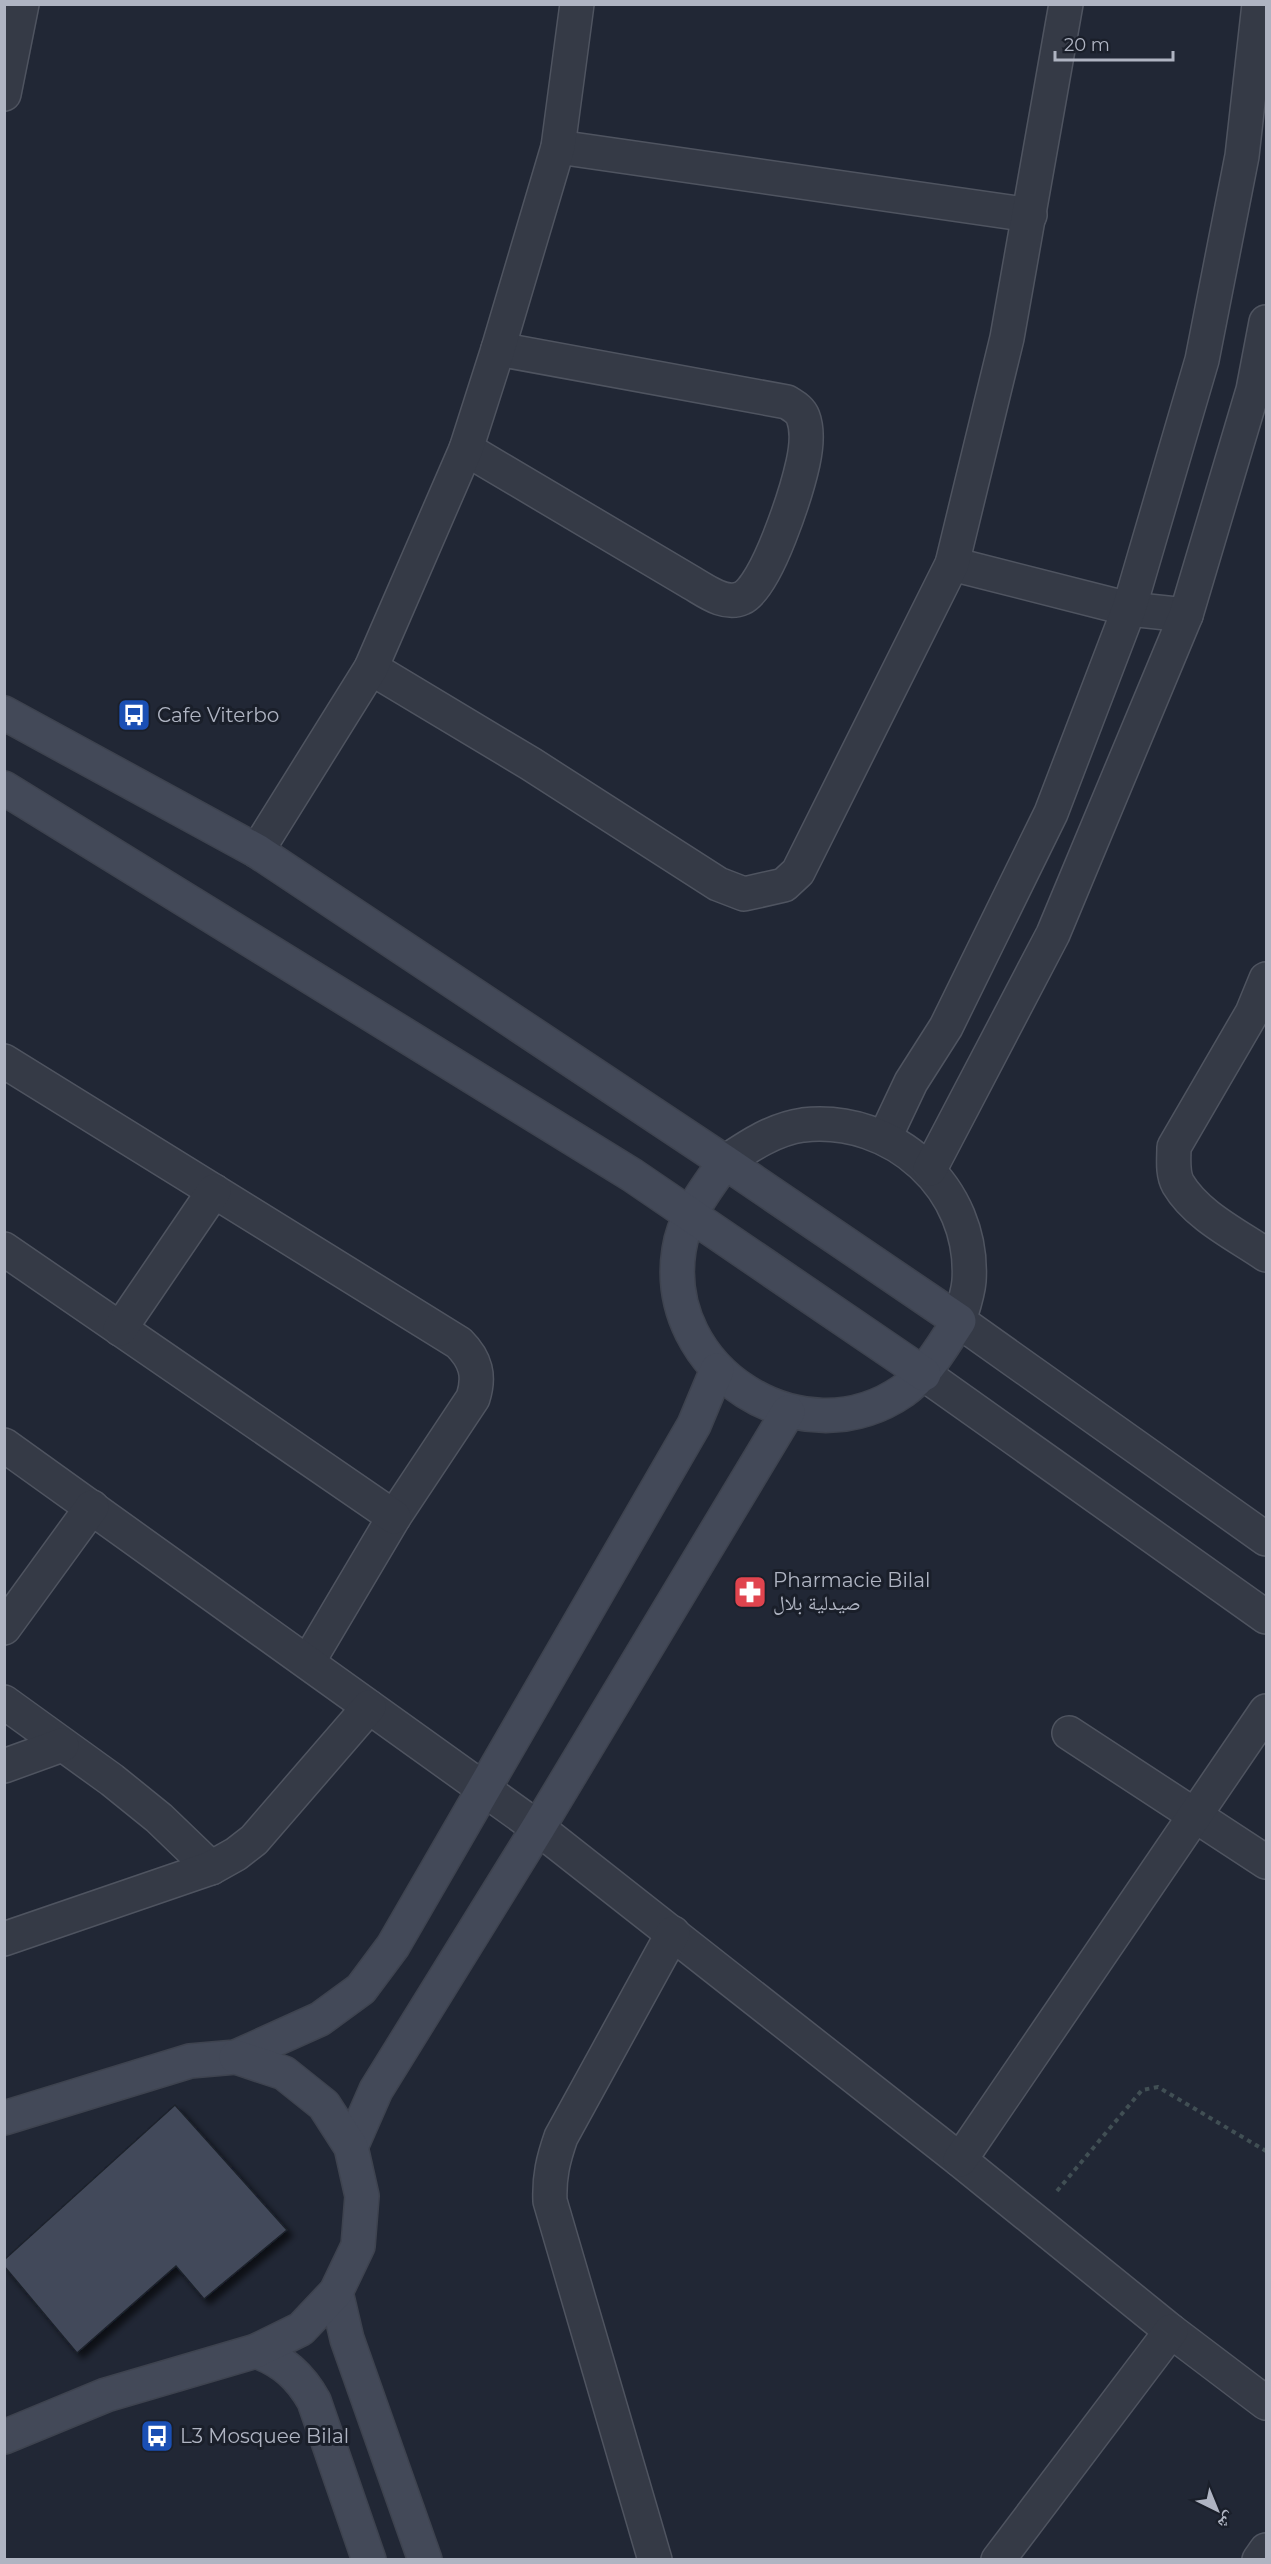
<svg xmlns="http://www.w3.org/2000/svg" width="1271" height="2564" font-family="Montserrat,'Noto Naskh Arabic',sans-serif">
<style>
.building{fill:#434a5a;stroke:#1c212c;stroke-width:1.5;filter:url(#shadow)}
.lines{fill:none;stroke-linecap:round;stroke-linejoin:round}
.street-casing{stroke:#4f5460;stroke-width:36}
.secondary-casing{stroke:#3e434f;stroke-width:36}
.path{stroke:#414f54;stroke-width:4;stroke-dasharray:4.5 4.5;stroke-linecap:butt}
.street{stroke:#353a46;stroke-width:33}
.secondary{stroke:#434958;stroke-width:33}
.labels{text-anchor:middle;stroke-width:6;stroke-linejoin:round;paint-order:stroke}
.poi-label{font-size:20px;fill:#afb4c2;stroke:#1a1f2a;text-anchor:start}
</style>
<defs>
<filter id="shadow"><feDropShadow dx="5.5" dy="5.5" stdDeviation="3" flood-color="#0009"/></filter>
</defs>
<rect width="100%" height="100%" fill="#212735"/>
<polygon class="building" points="175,2105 287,2230 204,2299 176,2266 77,2353 4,2266 4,2260"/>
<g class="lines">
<g class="street-casing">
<g id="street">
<polyline points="4,94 22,4"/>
<polyline points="558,147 1030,215"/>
<path d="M 466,449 L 692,583 C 706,591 725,606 742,598 C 767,587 797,490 803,463 C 806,449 808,430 803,417 C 800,409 793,406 787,402 L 498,349"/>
<polyline points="952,564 1129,609 1186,615"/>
<polyline points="371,668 531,764 718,884 744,894 784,885 798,872 952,564 1007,338 1066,4"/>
<polyline points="257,851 371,668 466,449 498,349 558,147 577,4"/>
<path d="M 1266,979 L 1252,1013 L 1174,1147 C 1174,1159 1172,1173 1178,1184 C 1197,1216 1237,1235 1266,1255"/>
<path d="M 4,1061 L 459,1343 C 476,1360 480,1376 473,1398 L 394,1517 L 308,1662"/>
<polyline points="885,1137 911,1082 946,1027 1051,813 1129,609 1202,360 1242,156 1259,4"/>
<path d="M 725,1162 C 749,1146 774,1129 803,1125 C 893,1115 975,1188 969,1281 C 968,1294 963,1308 959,1321 L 1266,1539"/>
<polyline points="930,1169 1053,934 1186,615 1253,390 1266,322"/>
<polyline points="4,1249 394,1517"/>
<polyline points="120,1329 214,1191"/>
<polyline points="924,1374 1266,1617"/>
<polyline points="4,1445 538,1828 960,2160 1171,2331 1266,2403"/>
<polyline points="4,1628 92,1507"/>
<polyline points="4,1702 112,1780 159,1818 211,1868"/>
<polyline points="1069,1733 1266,1862"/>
<polyline points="4,1766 62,1745"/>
<polyline points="4,1939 211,1868 236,1854 254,1840 369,1707"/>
<polyline points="960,2160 1266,1711"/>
<path d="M 655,2560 L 550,2201 C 549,2177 553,2160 561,2137 L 673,1933"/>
<polyline points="998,2560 1171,2331"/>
<polyline points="1259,2560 1266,2550"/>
</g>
</g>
<g class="secondary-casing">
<g id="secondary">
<path d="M 4,713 L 257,851 L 725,1162 L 959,1321 C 942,1346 928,1373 903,1391 C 802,1461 660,1370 679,1250 C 684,1216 706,1189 725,1162"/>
<polyline points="4,788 632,1175 924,1374"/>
<polyline points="4,2118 190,2061 236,2057 320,2019 361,1989 393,1946 694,1425 717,1370"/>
<polyline points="351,2147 376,2090 538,1828 788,1412"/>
<polyline points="336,2292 347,2339 425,2560"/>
<path d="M 256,2351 C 283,2361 300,2376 314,2401 L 369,2560"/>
<polyline points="4,2437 106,2395 256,2351 301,2329 336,2292 358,2246 362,2196 351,2147 324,2105 284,2073 236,2057"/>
</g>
</g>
<polyline class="path" points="1057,2191 1142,2090 1158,2087 1266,2151"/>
<use href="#street" class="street"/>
<use href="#secondary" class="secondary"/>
</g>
<defs>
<g id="bus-square" transform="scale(1.725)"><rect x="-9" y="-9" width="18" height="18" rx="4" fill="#1a4fb4" stroke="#1a1f2a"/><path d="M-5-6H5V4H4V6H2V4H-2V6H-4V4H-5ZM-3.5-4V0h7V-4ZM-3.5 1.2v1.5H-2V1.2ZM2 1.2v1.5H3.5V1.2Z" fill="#fff"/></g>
<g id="pharmacy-square" transform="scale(1.725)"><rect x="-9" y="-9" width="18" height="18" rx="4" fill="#e0444e" stroke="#1a1f2a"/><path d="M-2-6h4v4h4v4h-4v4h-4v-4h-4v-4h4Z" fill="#fff"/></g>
</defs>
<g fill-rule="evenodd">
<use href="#bus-square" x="134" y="715"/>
<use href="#pharmacy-square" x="750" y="1592"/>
<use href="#bus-square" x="157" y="2436"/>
</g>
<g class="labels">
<g class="poi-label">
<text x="157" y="722">Cafe Viterbo</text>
<text x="773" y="1587">Pharmacie Bilal<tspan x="773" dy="23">صيدلية بلال</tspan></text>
<text x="180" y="2443">L3 Mosquee Bilal</text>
</g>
</g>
<rect width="1271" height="2564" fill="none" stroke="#afb4c2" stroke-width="12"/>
<g transform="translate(1217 2510) rotate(137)" stroke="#1a1f2a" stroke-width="4.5" paint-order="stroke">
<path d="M0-4.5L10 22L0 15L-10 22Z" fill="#afb4c2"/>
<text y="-9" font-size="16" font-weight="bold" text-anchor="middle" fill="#afb4c2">ش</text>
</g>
<path d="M1055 51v9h118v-9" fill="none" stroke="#afb4c2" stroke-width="3"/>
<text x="1064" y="51" font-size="18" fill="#afb4c2" stroke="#1a1f2a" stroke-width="4.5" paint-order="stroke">20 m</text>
</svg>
